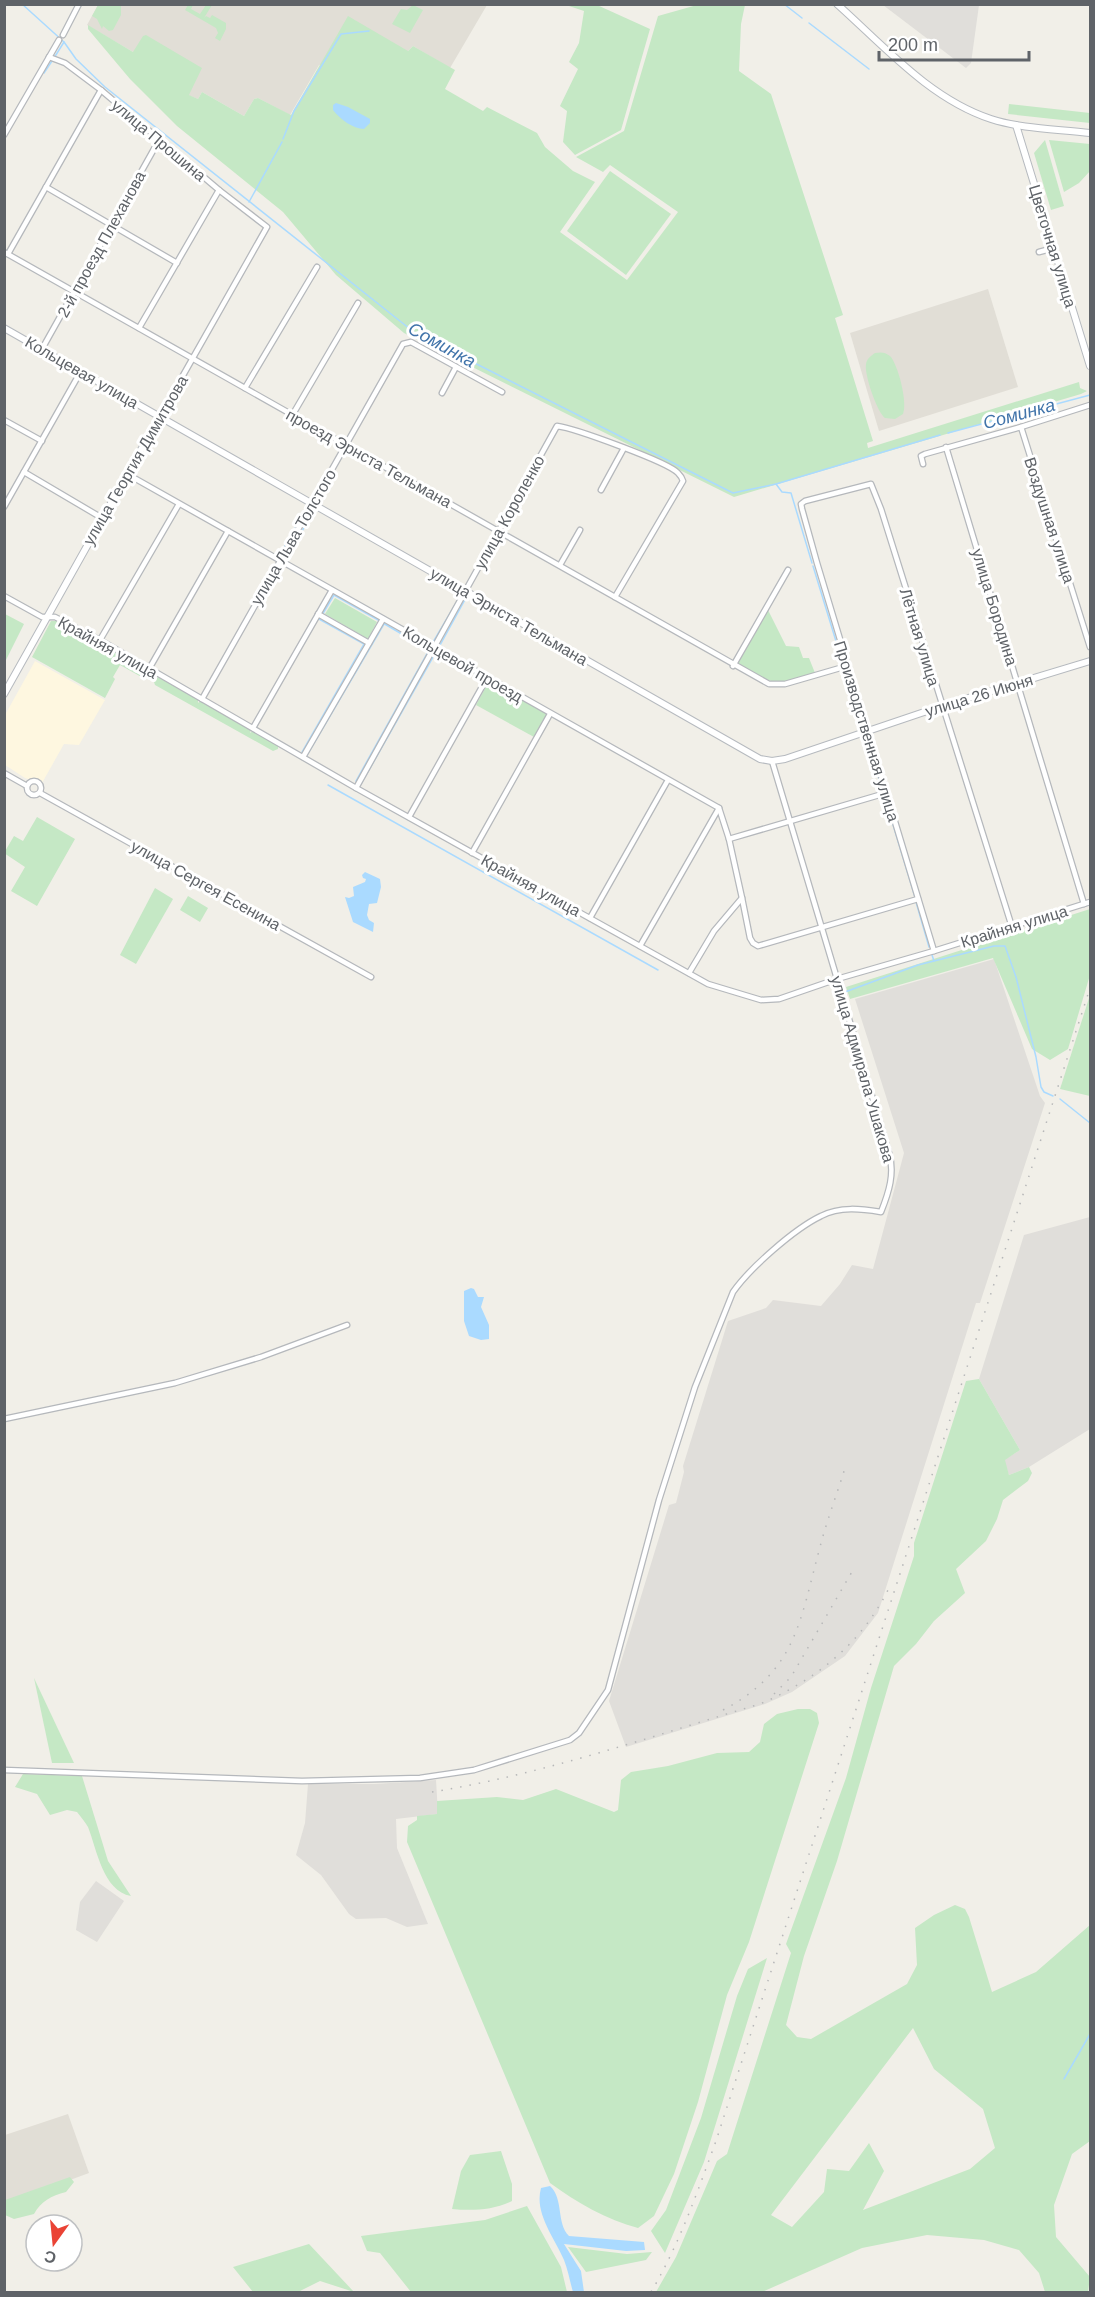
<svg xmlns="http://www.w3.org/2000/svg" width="1095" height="2297" font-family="Helvetica,sans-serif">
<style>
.commercial{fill:#fef7e0}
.industrial{fill:#e0deda}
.education{fill:#e1ded6}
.green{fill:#c5e8c5;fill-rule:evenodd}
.water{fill:#aadaff}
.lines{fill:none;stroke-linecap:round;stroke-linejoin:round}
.stream{stroke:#aadaff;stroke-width:1.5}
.street-casing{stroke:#b5b8bc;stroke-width:7}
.secondary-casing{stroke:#b6babf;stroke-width:8}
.street{stroke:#fff;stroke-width:4.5}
.secondary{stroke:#fff;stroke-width:6}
.rail{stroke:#b6b7b8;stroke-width:1.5;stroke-dasharray:1.5 8;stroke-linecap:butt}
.labels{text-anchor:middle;stroke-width:6;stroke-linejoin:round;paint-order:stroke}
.street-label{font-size:16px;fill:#5f6368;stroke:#fff}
.water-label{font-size:18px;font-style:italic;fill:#4174aa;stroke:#fff}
</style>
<rect width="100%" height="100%" fill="#f1efe8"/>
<polygon class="commercial" points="35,661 105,700 79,745 64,744 42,783 25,778 5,765 5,715"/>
<g class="industrial">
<polygon points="883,5 979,5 971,63 966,68"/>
<polygon points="994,959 1040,1096 1045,1103 980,1303 976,1303 878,1613 845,1656 792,1692 765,1704 626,1747 609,1701 669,1505 676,1503 684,1472 683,1466 728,1321 766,1308 773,1300 821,1306 840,1284 852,1265 873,1269 904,1153 855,999"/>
<polygon points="1090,1217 1090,1429 1029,1467 1009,1475 1004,1460 1020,1450 979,1379 1024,1235"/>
<polygon points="436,1780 438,1814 396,1819 397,1848 428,1924 407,1927 386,1918 356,1919 349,1914 321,1875 296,1855 305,1823 308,1784 375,1784"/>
<polygon points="96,1881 124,1901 97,1942 76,1930 80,1902"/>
</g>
<g class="education">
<polygon points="98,5 487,5 450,68 413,46 408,51 319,65 290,115 258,98 254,99 244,116 202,92 198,99 188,95 133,52 87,25"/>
<polygon points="988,289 1018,387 879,431 850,333"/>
<polygon points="68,2114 89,2173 5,2204 5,2135"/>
</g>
<g class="green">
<polygon points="98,5 121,5 121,15 113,30 109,31 103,26 102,29 97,19 92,16"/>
<polygon points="188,5 193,5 191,9 200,14 206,5 212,5 204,18 206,16 210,18 212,15 226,23 226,29 220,41 215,38 218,33 216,28 185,10"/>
<polygon points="413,5 423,10 410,33 392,24 401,9 407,10"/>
<polygon points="566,5 597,5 650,29 621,130 575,155 563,142 567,111 560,106 578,69 569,62 579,43 584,11"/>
<polygon points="697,5 745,5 741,24 739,71 771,94 843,315 835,318 873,441 867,443 868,448 1079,382 1080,388 1087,391 1081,394 734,497 404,333 336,275 283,212 177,126 130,79 88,29 88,25 133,52 143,36 146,35 202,68 189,95 198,99 202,92 244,116 254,99 258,98 291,115 348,16 408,51 413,46 455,70 445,89 483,111 487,107 537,133 545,147 573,171 595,182 560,232 627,280 678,212 610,165 603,172 576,157 624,131 658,16"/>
<polygon points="1009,104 1090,113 1090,123 1008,114"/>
<polygon points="1045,140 1064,206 1051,210 1034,153"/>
<polygon points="1049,140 1090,144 1090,171 1079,183 1064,192"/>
<polygon points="610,171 671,214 626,275 567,231"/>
<path d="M 875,353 C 881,352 885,352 890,356 C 898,364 908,403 903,414 L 895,419 L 885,418 C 877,412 864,374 866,364 C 867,358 871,356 875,353 Z"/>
<polygon points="335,598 377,622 368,639 325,614"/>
<path d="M 767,608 L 786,646 L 799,647 L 803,658 L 809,658 L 815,673 C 772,686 775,685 736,665 Z"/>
<polygon points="5,614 24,624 5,662"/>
<polygon points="51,621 58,621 150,672 149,678 145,679 120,665 113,677 115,679 105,698 32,657"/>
<polygon points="158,677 198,700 198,703 200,701 251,730 250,733 253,731 278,745 278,749 273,751 155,685 154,682"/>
<polygon points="489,681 548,714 534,737 476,705"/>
<polygon points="37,817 75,839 37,906 11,891 25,867 4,853 14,836 23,841"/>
<polygon points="155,888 173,899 136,964 120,955"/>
<polygon points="188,896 208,908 200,922 180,910"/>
<polygon points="1090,909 1090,975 1068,1049 1050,1060 1032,1049 993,958 850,999 846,987"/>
<polygon points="1090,995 1090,1096 1060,1089"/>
<path d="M 979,1379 L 1020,1450 L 1005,1460 L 1009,1475 L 1029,1467 L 1032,1473 L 1028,1481 L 1003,1500 L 997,1519 L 986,1541 L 956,1569 L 965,1593 L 934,1621 L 916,1644 L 894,1666 L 837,1861 L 804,1956 L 786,2025 L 797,2037 L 811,2039 L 907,1984 L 917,1965 L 915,1928 L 934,1915 L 955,1905 L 965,1909 L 969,1917 L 992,1992 L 1036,1972 L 1090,1925 L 1090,2141 L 1072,2154 L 1054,2205 L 1056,2237 L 1090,2277 L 1088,2292 L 1045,2292 L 1039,2273 L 1019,2250 L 984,2240 L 927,2235 L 862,2248 L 762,2292 L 656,2292 L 676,2257 L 717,2161 L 727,2154 L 791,1953 L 786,1944 L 846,1778 L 871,1688 L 914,1556 L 914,1543 L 966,1381 ZM 913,2028 L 934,2069 L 983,2109 L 995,2148 L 970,2169 L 863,2210 L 884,2171 L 869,2143 L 849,2171 L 827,2169 L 824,2192 L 792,2227 L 771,2215 Z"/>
<polygon points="34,1678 74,1763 52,1763"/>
<path d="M 798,1709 L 810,1709 L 817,1713 L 819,1723 L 749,1942 L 727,1995 L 698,2102 L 674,2174 L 654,2216 L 638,2228 C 607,2220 576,2202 550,2183 L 407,1842 L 408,1826 L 417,1820 L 417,1816 L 437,1814 L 437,1801 L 497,1797 L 523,1800 L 556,1789 L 614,1812 L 618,1810 L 621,1780 L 631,1772 L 668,1766 L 717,1753 L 749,1752 L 760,1742 L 764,1724 L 777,1714 Z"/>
<path d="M 23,1774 L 82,1776 L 108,1861 L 131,1896 C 103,1891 97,1850 88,1827 C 85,1822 81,1817 77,1812 L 67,1810 L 50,1815 L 37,1794 L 15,1787 Z"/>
<polygon points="767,1958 704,2162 665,2253 651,2231 666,2210 701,2118 737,1996 748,1969"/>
<path d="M 501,2151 L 512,2184 L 512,2201 C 493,2210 473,2211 452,2209 L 461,2171 L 470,2155 Z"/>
<path d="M 70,2177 L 74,2182 L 66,2192 C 51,2196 41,2201 34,2214 L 14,2219 L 5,2215 L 5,2200 Z"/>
<polygon points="527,2206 561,2267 567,2292 411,2292 380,2253 367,2251 361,2236 485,2220"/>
<polygon points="309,2244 354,2292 320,2281 298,2292 253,2292 233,2267"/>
<polygon points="568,2247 627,2254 652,2252 646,2260 586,2272"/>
</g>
<g class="water">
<path d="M 336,103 L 348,107 L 370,119 L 370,123 L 364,129 C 353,129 340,119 333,110 L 333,105 Z"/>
<polygon points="365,872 380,879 381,887 377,903 369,904 367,915 369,920 374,923 373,932 353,922 345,897 349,898 354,896 353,887 365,882 366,879 363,878 362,875"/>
<polygon points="471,1288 474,1289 478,1297 484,1297 481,1307 489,1325 489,1339 481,1340 469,1336 464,1321 464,1291"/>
<path d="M 550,2186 C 564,2199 556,2223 569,2236 L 644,2242 L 645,2250 L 626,2251 L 564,2244 L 581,2271 L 584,2292 L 573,2292 C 570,2282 568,2270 564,2260 C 554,2237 534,2213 541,2188 Z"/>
</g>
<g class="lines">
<g class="stream">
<polyline points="22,4 64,42 76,59 105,87 415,333 733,493 776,484 940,435"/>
<polyline points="784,4 802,18"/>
<polyline points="809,23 869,69"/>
<polyline points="54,58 64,42"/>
<polyline points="44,73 52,61"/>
<polyline points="283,139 294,111 341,34 369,31"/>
<polyline points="249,202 282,142"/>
<polyline points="948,433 1090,395"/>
<polyline points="776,484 782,492 791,493 812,563"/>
<polyline points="279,556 302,516"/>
<polyline points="285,561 313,512"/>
<polyline points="813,566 843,664"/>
<polyline points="322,615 334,595 380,621"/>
<polyline points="432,644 462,593"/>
<polyline points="439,647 467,596"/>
<polyline points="844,670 861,723"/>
<polyline points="866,740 883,791"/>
<polyline points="302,752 364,644 319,619 320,617"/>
<polyline points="307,755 384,624"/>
<polyline points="356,781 429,650 383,623"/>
<polyline points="361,784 436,652"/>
<polyline points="328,785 658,970"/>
<polyline points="884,795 915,897"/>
<polyline points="916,902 929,947"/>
<polyline points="932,955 934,961"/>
<polyline points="845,992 918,965 994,946 1005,946 1016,977 1036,1057 1041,1087 1044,1092 1053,1096"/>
<polyline points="1060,1099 1090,1123"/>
<polyline points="1064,2079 1090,2034"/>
</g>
<g class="street-casing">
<g id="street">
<polyline points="63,35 79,4"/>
<polyline points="49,57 65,63 101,90 219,190 267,227 160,416"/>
<polyline points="4,135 59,40"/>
<polyline points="46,187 177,263"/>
<polyline points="4,252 769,684 785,684 847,666"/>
<polyline points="1039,252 1054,248"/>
<polyline points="8,254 101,90"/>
<polyline points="139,328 219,190"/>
<polyline points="42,349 159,140"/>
<polyline points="245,388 317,267"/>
<polyline points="442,393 456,367"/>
<polyline points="293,414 358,303"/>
<polyline points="4,420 42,441"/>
<polyline points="1021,427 1090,647"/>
<polyline points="946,447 1084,904"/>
<polyline points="923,464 921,456 925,454 1021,427 1090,405"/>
<polyline points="24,472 102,518"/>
<polyline points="127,474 719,808 729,839 742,898 714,931 689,973"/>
<polyline points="601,490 624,448"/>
<polyline points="4,507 81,371"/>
<polyline points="560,565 580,530"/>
<polyline points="4,596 42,617 55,617 100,640 356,788 708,984 761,1000 779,999 837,979 934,951 1090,902"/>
<polyline points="318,614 369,643"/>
<polyline points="100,640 179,504"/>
<polyline points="733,666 788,570"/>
<polyline points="149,669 228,531"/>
<polyline points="202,699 403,344 411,342 502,392"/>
<polyline points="253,728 332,590"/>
<polyline points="303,757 383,619"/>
<polyline points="4,773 27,786"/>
<circle cx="34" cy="788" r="7"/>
<path d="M 356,788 L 557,426 C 574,428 668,462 678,473 C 680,475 682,478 683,481 L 615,597"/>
<polyline points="40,793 371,977"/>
<polyline points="409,817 487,678"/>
<polyline points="729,839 886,793"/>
<polyline points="472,853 550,714"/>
<polyline points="742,898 750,938 753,943 758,946 918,899"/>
<polyline points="590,918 668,780"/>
<polyline points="640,946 719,808"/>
<polyline points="934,951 817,563 802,509 801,504 805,501 871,484 881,509 1012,927"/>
<polyline points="4,1419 175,1383 261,1357 347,1325"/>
<path d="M 4,1770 L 302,1781 L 420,1778 L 474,1770 L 570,1740 L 579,1733 L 608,1690 L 659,1500 L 695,1387 L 733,1292 C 750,1268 794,1229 821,1216 C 840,1206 862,1209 881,1212 C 889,1192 895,1173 889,1153 L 772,761"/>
</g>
</g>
<g class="secondary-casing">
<g id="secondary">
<path d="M 837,4 C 884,46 930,99 991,119 C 1022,129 1058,129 1090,133"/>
<polyline points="1016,125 1090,366"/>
<polyline points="4,328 760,759 772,761 785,759 942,706 1090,661"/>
<polyline points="4,694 160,416"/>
</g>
</g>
<use href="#street" class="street"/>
<use href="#secondary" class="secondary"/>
<g class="rail">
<polyline points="774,1694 791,1677 853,1570"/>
<path d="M 723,1710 C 797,1671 800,1620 820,1547 C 827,1520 837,1494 845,1468"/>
<path d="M 432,1792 C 544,1774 652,1736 760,1704 C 816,1680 862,1643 889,1588"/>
<path d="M 651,2292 C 679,2245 697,2193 716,2141 L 1090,988"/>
</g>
</g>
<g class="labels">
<g class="street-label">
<text transform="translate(159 140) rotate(40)" y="6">улица Прошина</text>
<text transform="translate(101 244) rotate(-61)" y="6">2-й проезд Плеханова</text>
<text transform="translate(1053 246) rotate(73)" y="6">Цветочная улица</text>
<text transform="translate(82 372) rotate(30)" y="6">Кольцевая улица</text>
<text transform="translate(369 458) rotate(29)" y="6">проезд Эрнста Тельмана</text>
<text transform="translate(135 460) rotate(-60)" y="6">улица Георгия Димитрова</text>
<text transform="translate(509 512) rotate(-61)" y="6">улица Короленко</text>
<text transform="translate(1050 520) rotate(72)" y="6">Воздушная улица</text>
<text transform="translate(293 537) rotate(-60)" y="6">улица Льва Толстого</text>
<text transform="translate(995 607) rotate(73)" y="6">улица Бородина</text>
<text transform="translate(509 616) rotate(30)" y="6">улица Эрнста Тельмана</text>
<text transform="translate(920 637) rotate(73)" y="6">Лётная улица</text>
<text transform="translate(108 647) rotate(29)" y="6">Крайняя улица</text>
<text transform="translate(463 664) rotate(30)" y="6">Кольцевой проезд</text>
<text transform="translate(979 695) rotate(-17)" y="6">улица 26 Июня</text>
<text transform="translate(867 731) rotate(73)" y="6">Производственная улица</text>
<text transform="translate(206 885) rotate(29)" y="6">улица Сергея Есенина</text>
<text transform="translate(531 885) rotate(29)" y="6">Крайняя улица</text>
<text transform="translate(1014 926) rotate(-17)" y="6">Крайняя улица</text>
<text transform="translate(863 1069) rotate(74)" y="6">улица Адмирала Ушакова</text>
</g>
<g class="water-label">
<text transform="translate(442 345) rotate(29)" y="6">Соминка</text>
<text transform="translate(1019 414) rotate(-15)" y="6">Соминка</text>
</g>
</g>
<rect width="1095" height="2297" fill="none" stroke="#5f6368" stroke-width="12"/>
<g transform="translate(54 2243) rotate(195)"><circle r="28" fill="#ffffff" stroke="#bfc1c3" stroke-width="1.5"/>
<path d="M0-4.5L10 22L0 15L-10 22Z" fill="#ea4335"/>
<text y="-9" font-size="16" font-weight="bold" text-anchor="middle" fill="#5f6368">С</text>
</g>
<path d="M879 51v9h150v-9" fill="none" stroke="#5f6368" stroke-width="3"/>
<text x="888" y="51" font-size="18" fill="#5f6368" stroke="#ffffff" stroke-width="4.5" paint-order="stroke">200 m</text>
</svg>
